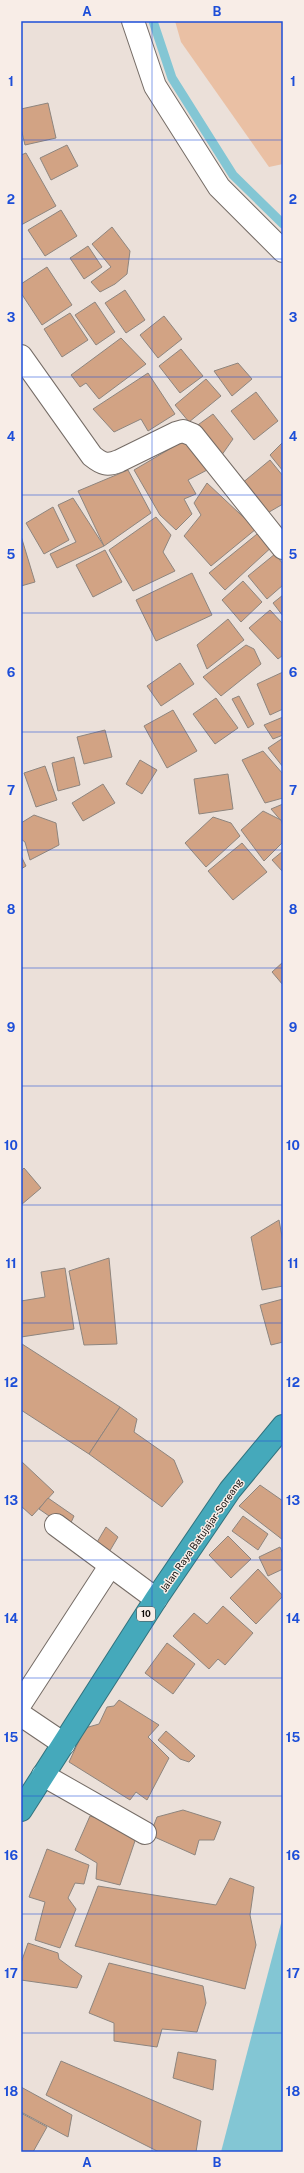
<svg xmlns="http://www.w3.org/2000/svg" width="304" height="2173" font-family="'Public Sans',sans-serif">
<style>
.green{fill:#eac0a4}
.water{fill:#83c6d4}
.lines{fill:none;stroke-linecap:round;stroke-linejoin:round}
.stream{stroke:#83c6d4;stroke-width:9}
.building{fill:#d2a384;stroke:#8e857e}
.minor-casing{stroke:#756c66;stroke-width:24}
.highway-casing{stroke:#32727d;stroke-width:24}
.minor{stroke:#fff;stroke-width:22}
.highway{stroke:#45a9bb;stroke-width:22}
.grid{fill:none;stroke:#1d4ed8;stroke-width:1;stroke-opacity:0.55}
.labels{text-anchor:middle;stroke-width:3;stroke-linejoin:round;paint-order:stroke}
.shield{fill:#f8ede7;stroke:#554f4c;stroke-width:1}
.shield-label{font-size:9px;font-weight:bold;fill:#0f0b09}
.street-label{font-size:10px;fill:#0f0b09;stroke:#f8ede7}
.neatline{fill:none;stroke:#1d4ed8;stroke-width:1.5}
.grid-label{font-size:13px;text-anchor:middle;font-weight:bold;fill:#1d4ed8}
</style>
<rect width="100%" height="100%" fill="#ebe0d9"/>
<polygon class="green" points="175,21 283,21 283,164 269,167 181,42"/>
<polygon class="water" points="283,1916 283,2152 221,2152"/>
<g class="lines">
<polyline class="stream" points="153,21 172,78 233,175 283,224"/>
</g>
<g class="building">
<polygon points="48,103 56,138 25,145 21,128 21,109"/>
<polygon points="67,145 78,166 51,180 40,158"/>
<polygon points="26,153 56,206 21,225 21,155"/>
<polygon points="61,210 77,236 45,256 28,230"/>
<polygon points="112,227 130,251 127,274 115,284 100,292 91,282 111,267 92,244"/>
<polygon points="88,246 102,267 84,279 70,258"/>
<polygon points="47,267 72,305 42,325 21,293 21,284"/>
<polygon points="125,290 145,320 126,333 105,303"/>
<polygon points="95,302 115,332 96,345 75,315"/>
<polygon points="70,313 88,340 62,357 44,329"/>
<polygon points="164,316 182,339 158,358 140,335"/>
<polygon points="121,338 146,364 99,399 86,383 80,387 71,375"/>
<polygon points="181,349 203,376 180,393 159,366"/>
<polygon points="238,363 252,379 232,396 214,371"/>
<polygon points="148,373 175,414 148,431 141,419 114,432 93,409"/>
<polygon points="206,379 221,396 189,422 175,405"/>
<polygon points="256,392 278,421 254,440 231,411"/>
<polygon points="213,414 233,439 219,459 195,427"/>
<polygon points="190,437 209,469 188,480 196,494 184,499 192,514 176,530 160,515 134,470"/>
<polygon points="283,442 283,471 270,455"/>
<polygon points="270,460 283,476 283,504 264,515 241,484"/>
<polygon points="128,470 151,513 104,546 78,491"/>
<polygon points="207,483 256,529 211,566 184,536 201,515 194,503"/>
<polygon points="73,498 104,546 57,568 50,554 76,542 58,505"/>
<polygon points="53,507 69,540 44,554 26,523"/>
<polygon points="156,517 171,535 163,552 175,571 133,591 109,550"/>
<polygon points="262,530 275,544 225,590 209,573"/>
<polygon points="21,536 35,582 21,586"/>
<polygon points="105,550 122,582 93,597 76,565"/>
<polygon points="275,554 283,564 283,585 267,599 248,576"/>
<polygon points="192,573 212,615 156,641 136,600"/>
<polygon points="243,581 262,602 241,622 222,600"/>
<polygon points="283,595 283,616 273,603"/>
<polygon points="270,610 283,624 283,655 278,659 249,628"/>
<polygon points="228,619 244,640 207,669 197,645"/>
<polygon points="246,645 254,649 261,664 221,696 203,677"/>
<polygon points="180,663 194,684 161,706 147,686"/>
<polygon points="283,672 283,709 270,715 257,684"/>
<polygon points="239,696 254,724 248,728 232,699"/>
<polygon points="216,698 238,728 215,744 193,714"/>
<polygon points="173,710 197,751 167,768 144,726"/>
<polygon points="283,717 283,735 273,739 264,725"/>
<polygon points="105,730 112,757 84,764 77,737"/>
<polygon points="283,738 283,767 268,748"/>
<polygon points="263,751 283,774 283,798 265,803 242,760"/>
<polygon points="74,757 80,785 58,791 52,763"/>
<polygon points="140,760 157,770 142,794 126,784"/>
<polygon points="45,766 57,800 36,807 24,773"/>
<polygon points="228,774 233,809 199,814 194,779"/>
<polygon points="103,784 115,803 83,821 72,803"/>
<polygon points="283,804 283,823 271,809"/>
<polygon points="263,811 281,820 283,826 283,842 264,861 241,830"/>
<polygon points="34,815 56,823 59,845 30,860 25,842 21,839 21,823"/>
<polygon points="213,817 231,823 240,836 206,867 185,843"/>
<polygon points="242,843 267,872 233,900 208,871"/>
<polygon points="283,851 283,872 272,860"/>
<polygon points="21,856 26,866 21,869"/>
<polygon points="283,962 283,985 272,972"/>
<polygon points="24,1168 41,1188 21,1205 21,1171"/>
<polygon points="279,1220 283,1242 283,1286 262,1290 251,1237"/>
<polygon points="109,1258 117,1344 84,1345 69,1271"/>
<polygon points="65,1268 74,1329 21,1337 21,1301 45,1297 41,1272"/>
<polygon points="283,1299 283,1342 271,1345 260,1305"/>
<polygon points="22,1344 120,1407 89,1454 21,1410"/>
<polygon points="120,1407 137,1419 134,1432 174,1460 183,1482 162,1507 89,1454"/>
<polygon points="21,1461 54,1492 32,1516 21,1506"/>
<polygon points="260,1485 283,1501 283,1540 239,1506"/>
<polygon points="48,1498 74,1516 68,1529 39,1509"/>
<polygon points="243,1516 268,1534 258,1550 232,1531"/>
<polygon points="106,1527 118,1537 105,1559 93,1549"/>
<polygon points="228,1536 251,1559 231,1578 209,1555"/>
<polygon points="280,1547 283,1554 283,1569 268,1576 259,1557"/>
<polygon points="258,1569 283,1596 256,1624 230,1598"/>
<polygon points="223,1606 253,1633 225,1665 218,1659 209,1669 173,1636 194,1613 207,1624"/>
<polygon points="167,1643 195,1664 173,1694 145,1673"/>
<polygon points="119,1700 159,1725 148,1737 169,1758 147,1800 136,1792 130,1800 69,1762 85,1728 99,1724 107,1707 114,1706"/>
<polygon points="166,1731 195,1756 189,1762 180,1759 158,1740"/>
<polygon points="183,1810 221,1822 214,1840 199,1840 195,1855 150,1835 157,1817"/>
<polygon points="90,1816 138,1832 120,1885 96,1879 97,1863 75,1850"/>
<polygon points="47,1849 89,1865 84,1884 75,1883 68,1898 76,1909 60,1948 35,1940 45,1902 29,1897"/>
<polygon points="230,1878 254,1887 250,1915 256,1945 245,1989 75,1946 98,1886 216,1905"/>
<polygon points="28,1943 58,1953 59,1959 82,1976 77,1988 21,1980 21,1963"/>
<polygon points="109,1963 203,1986 206,2003 197,2032 162,2029 157,2047 114,2041 114,2023 89,2013"/>
<polygon points="178,2052 216,2060 213,2090 173,2078"/>
<polygon points="61,2061 201,2121 196,2152 159,2152 46,2095"/>
<polygon points="21,2087 72,2115 68,2137 21,2112"/>
<polygon points="21,2113 47,2127 33,2152 21,2152"/>
</g>
<g class="lines">
<g class="minor-casing">
<g id="minor">
<polyline points="133,21 155,86 219,187 283,251"/>
<path d="M 21,356 L 92,456 C 102,464 107,466 119,461 L 176,433 L 183,431 L 193,435 L 283,548"/>
<polyline points="56,1525 156,1599"/>
<polyline points="21,1703 110,1566"/>
<polyline points="21,1715 64,1744"/>
<polyline points="43,1775 145,1833"/>
</g>
</g>
<g class="highway-casing">
<polyline id="highway" points="21,1810 156,1599 230,1490 283,1426"/>
</g>
<use href="#minor" class="minor"/>
<use href="#highway" class="highway"/>
</g>
<path class="grid" d="M 152,21 L 152,2152M 21,140 L 283,140M 21,259 L 283,259M 21,377 L 283,377M 21,495 L 283,495M 21,613 L 283,613M 21,732 L 283,732M 21,850 L 283,850M 21,968 L 283,968M 21,1086 L 283,1086M 21,1205 L 283,1205M 21,1323 L 283,1323M 21,1441 L 283,1441M 21,1560 L 283,1560M 21,1678 L 283,1678M 21,1796 L 283,1796M 21,1914 L 283,1914M 21,2033 L 283,2033"/>
<g class="labels">
<rect class="shield" x="137" y="1607" width="18" height="14" rx="3"/>
<g class="shield-label">
<text x="146" y="1617">10</text>
</g>
<g class="street-label">
<text transform="translate(201 1535) rotate(-55)" y="4">Jalan Raya Batujajar-Soreang</text>
</g>
</g>
<rect width="304" height="2173" fill="none" stroke="#f8ede7" stroke-width="44"/>
<rect x="22" y="22" width="260" height="2129" class="neatline"/>
<g class="grid-label">
<text x="87" y="16">A</text>
<text x="217" y="16">B</text>
<text x="11" y="86">1</text>
<text x="293" y="86">1</text>
<text x="11" y="204">2</text>
<text x="293" y="204">2</text>
<text x="11" y="322">3</text>
<text x="293" y="322">3</text>
<text x="11" y="441">4</text>
<text x="293" y="441">4</text>
<text x="11" y="559">5</text>
<text x="293" y="559">5</text>
<text x="11" y="677">6</text>
<text x="293" y="677">6</text>
<text x="11" y="795">7</text>
<text x="293" y="795">7</text>
<text x="11" y="914">8</text>
<text x="293" y="914">8</text>
<text x="11" y="1032">9</text>
<text x="293" y="1032">9</text>
<text x="11" y="1150">10</text>
<text x="293" y="1150">10</text>
<text x="11" y="1268">11</text>
<text x="293" y="1268">11</text>
<text x="11" y="1387">12</text>
<text x="293" y="1387">12</text>
<text x="11" y="1505">13</text>
<text x="293" y="1505">13</text>
<text x="11" y="1623">14</text>
<text x="293" y="1623">14</text>
<text x="11" y="1742">15</text>
<text x="293" y="1742">15</text>
<text x="11" y="1860">16</text>
<text x="293" y="1860">16</text>
<text x="11" y="1978">17</text>
<text x="293" y="1978">17</text>
<text x="11" y="2096">18</text>
<text x="293" y="2096">18</text>
<text x="87" y="2167">A</text>
<text x="217" y="2167">B</text>
</g>
</svg>
